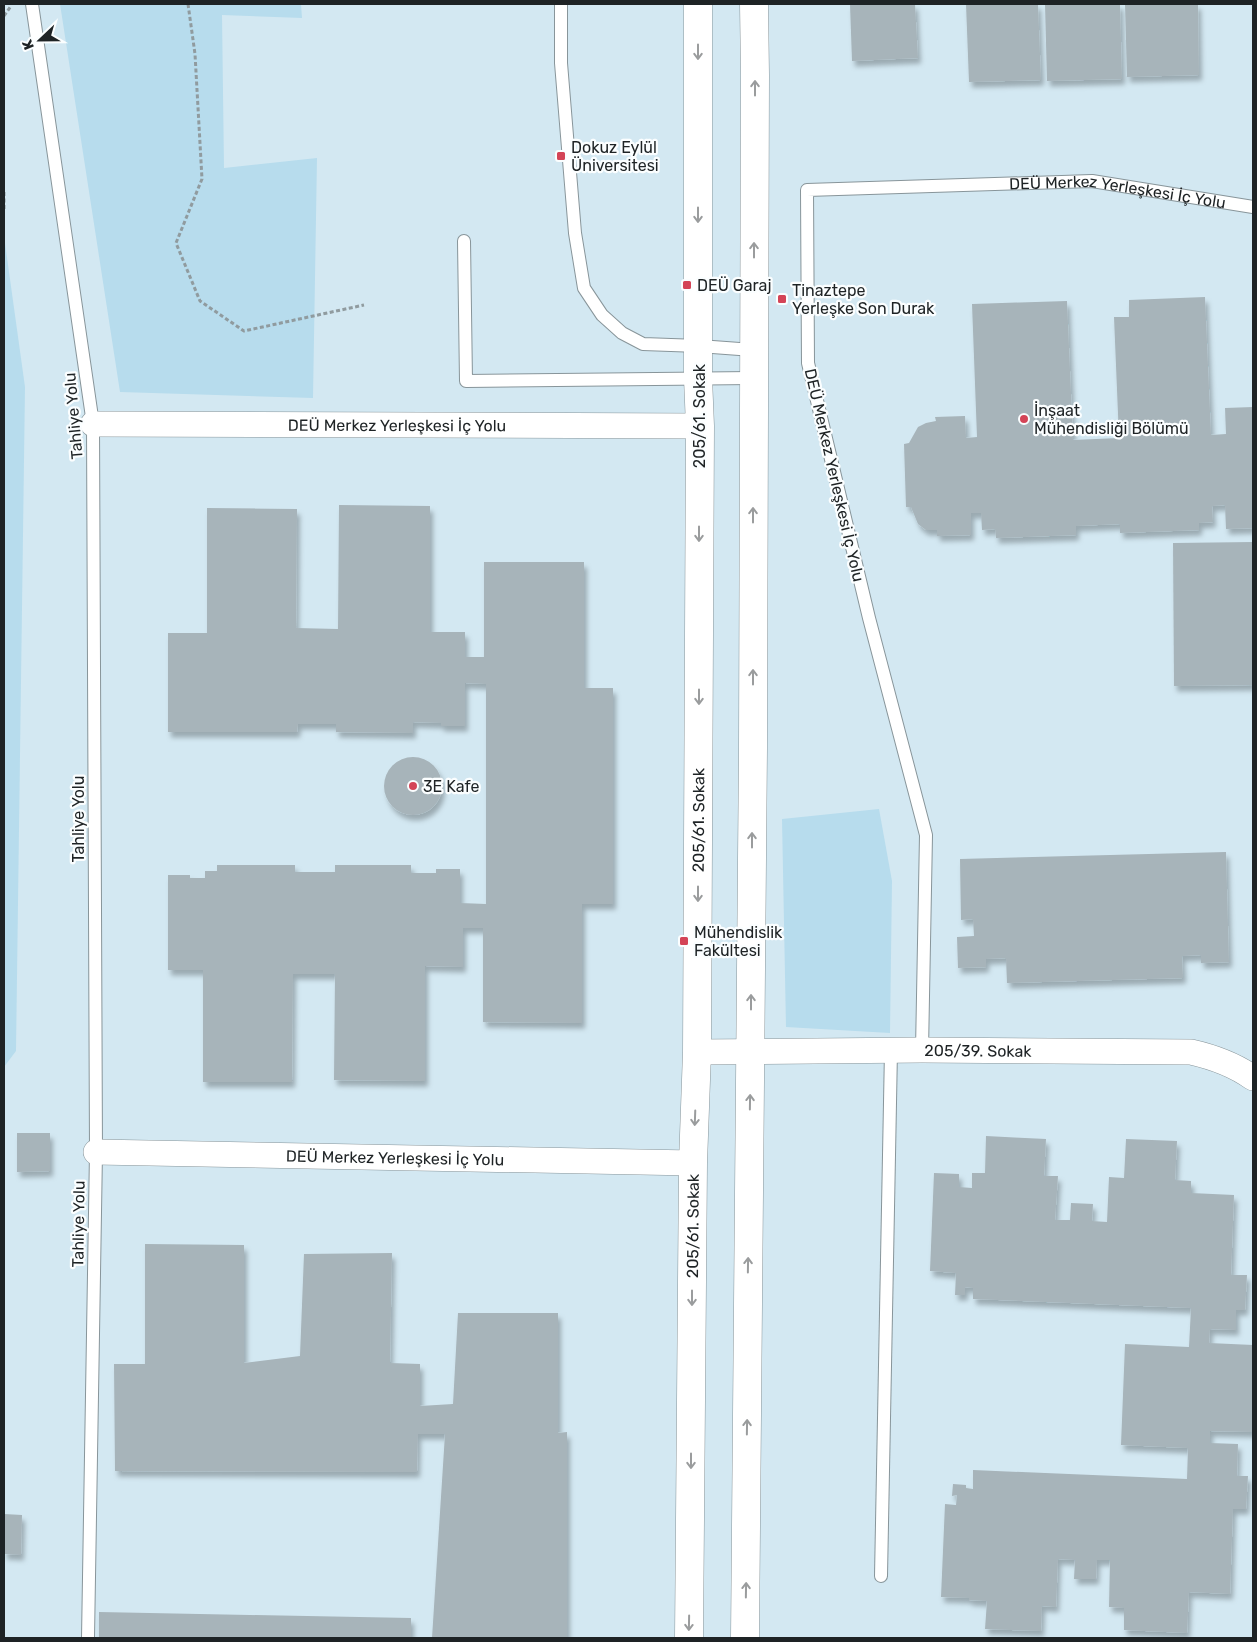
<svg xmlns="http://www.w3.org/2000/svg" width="1257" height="1642" font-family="Rubik,sans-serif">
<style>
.built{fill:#d3e8f2}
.green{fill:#b7dced}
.building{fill:#a7b4ba;filter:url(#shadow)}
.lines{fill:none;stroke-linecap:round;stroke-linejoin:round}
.lane-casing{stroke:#88959a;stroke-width:14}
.street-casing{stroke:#88959a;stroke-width:26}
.secondary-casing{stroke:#88959a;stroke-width:29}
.path{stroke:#909b9f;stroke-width:3;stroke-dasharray:4 2.5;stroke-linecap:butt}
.lane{stroke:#fff;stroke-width:12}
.street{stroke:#fff;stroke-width:25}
.secondary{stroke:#fff;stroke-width:28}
.oneway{stroke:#9a9c9d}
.poi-dot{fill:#d44457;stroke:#fbfeff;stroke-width:2}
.labels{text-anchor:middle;stroke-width:4.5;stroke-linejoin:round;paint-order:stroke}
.poi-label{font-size:16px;fill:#1e2325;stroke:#fbfeff;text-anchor:start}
.street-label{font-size:16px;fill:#1e2325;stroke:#fbfeff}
</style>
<defs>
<filter id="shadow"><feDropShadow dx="3" dy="5.5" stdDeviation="2.5" flood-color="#0004"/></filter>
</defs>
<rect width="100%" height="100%" fill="#e5f3f9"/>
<rect class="built" x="4" y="4" width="1249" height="1634"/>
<g class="green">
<polygon points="60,4 301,4 302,18 222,15 224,168 317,158 313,398 120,392"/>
<polygon points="4,236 25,387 16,1051 4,1067"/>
<polygon points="879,809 892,881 890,1033 786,1027 782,819"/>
</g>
<g class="building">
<polygon points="850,4 915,4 918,58 852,61"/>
<polygon points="966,4 1038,4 1041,80 969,82"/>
<polygon points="1045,4 1120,4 1122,79 1047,81"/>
<polygon points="1125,4 1198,4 1199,75 1127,77"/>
<polygon points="1205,297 1211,435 1226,434 1225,408 1253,407 1253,528 1226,529 1225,505 1212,506 1213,522 1199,523 1199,530 1120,533 1120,524 1076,526 1076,535 996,538 995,529 982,530 981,513 971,513 971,535 937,536 937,530 926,530 918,524 911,507 906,507 904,444 909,443 918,427 926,423 936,421 935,417 965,416 966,438 977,437 972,304 1067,301 1073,440 1119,438 1114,317 1129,317 1129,300"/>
<polygon points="339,505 430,506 430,632 465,632 465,657 484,657 484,562 584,562 584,688 613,688 613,904 582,904 582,1023 483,1022 483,928 463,928 463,967 425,966 425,1081 334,1080 335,974 293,974 292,1082 203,1082 203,970 168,970 168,875 190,875 190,878 205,878 205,871 217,871 217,865 295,865 295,872 335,872 335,865 411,865 411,873 436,873 436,869 460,869 460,903 486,904 486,684 465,683 465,726 441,726 441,723 413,722 413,733 336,732 336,724 298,724 297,732 168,732 168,633 207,633 207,508 297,509 296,628 338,629"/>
<polygon points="1253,542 1253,685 1174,686 1173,543"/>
<circle cx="413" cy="786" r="29"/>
<polygon points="1226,852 1229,962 1201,963 1201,955 1182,956 1183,978 1007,983 1006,958 986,959 986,967 958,968 957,937 974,936 973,919 961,920 960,859"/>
<polygon points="17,1133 50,1133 50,1171 17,1172"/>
<polygon points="986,1136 1046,1139 1044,1176 1058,1176 1055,1220 1070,1220 1071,1203 1093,1204 1092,1221 1107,1222 1109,1177 1124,1178 1126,1139 1177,1141 1175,1180 1191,1181 1191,1193 1234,1195 1231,1275 1247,1275 1245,1310 1236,1310 1236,1330 1210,1329 1209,1343 1253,1345 1253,1432 1210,1431 1210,1443 1238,1444 1237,1476 1248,1476 1246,1509 1233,1509 1230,1594 1189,1592 1187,1633 1124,1630 1124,1608 1109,1607 1110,1560 1097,1560 1096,1579 1074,1579 1075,1560 1058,1559 1056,1607 1042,1606 1041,1631 985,1629 987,1601 969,1600 969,1598 941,1597 945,1504 956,1505 957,1495 952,1496 953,1484 966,1485 966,1488 973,1489 973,1470 1187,1479 1188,1448 1121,1445 1125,1344 1189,1347 1191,1308 973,1299 973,1288 965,1287 965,1295 955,1295 956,1273 930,1271 934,1173 959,1174 959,1187 972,1188 972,1173 985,1173"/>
<polygon points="145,1244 244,1245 244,1363 300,1356 304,1254 392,1253 390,1363 420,1364 420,1406 453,1404 458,1313 558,1313 558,1433 567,1432 567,1638 432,1638 445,1434 418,1434 417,1472 115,1471 114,1364 145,1364"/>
<polygon points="4,1514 22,1515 21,1555 4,1554"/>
<polygon points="99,1612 411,1618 411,1638 99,1638"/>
</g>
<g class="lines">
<g class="lane-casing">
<g id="lane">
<polyline points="32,4 93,424 96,1152 88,1638"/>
<polyline points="561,4 561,63 575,233 584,288 602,315 622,333 643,344 699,346 753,350"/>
<polyline points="464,241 466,381 753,378"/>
<path id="s1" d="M 922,1050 L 926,835 L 869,618 L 808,363 L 807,190 L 1092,181 L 1253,207"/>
<polyline points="881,1576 891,1050"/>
</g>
</g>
<g class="street-casing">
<g id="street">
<path id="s2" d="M 93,424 L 700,426"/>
<path id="s3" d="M 697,1052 L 922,1050 L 1191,1052 C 1213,1057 1235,1065 1253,1078"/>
<path id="s4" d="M 96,1152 L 693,1163"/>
</g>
</g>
<g class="secondary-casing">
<g id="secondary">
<path id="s5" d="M 689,1638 L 693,1163 L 697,1052 L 700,426 L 698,378 L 698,4"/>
<polyline points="745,1638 753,748 755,75 754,4"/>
</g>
</g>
<g class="path">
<polyline points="188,4 195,54 202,179 176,243 200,301 244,331 364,305"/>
<polyline points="4,16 11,6"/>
<polyline points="4,192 4,211"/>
</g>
<use href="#lane" class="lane"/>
<use href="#street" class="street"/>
<use href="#secondary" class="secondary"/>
</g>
<defs><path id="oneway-shaft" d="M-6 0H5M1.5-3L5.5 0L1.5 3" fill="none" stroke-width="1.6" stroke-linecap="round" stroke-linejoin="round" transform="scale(1.25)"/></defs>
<g class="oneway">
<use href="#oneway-shaft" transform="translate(698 52) rotate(90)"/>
<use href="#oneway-shaft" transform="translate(755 88) rotate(-90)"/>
<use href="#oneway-shaft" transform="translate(698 215) rotate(90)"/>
<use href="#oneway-shaft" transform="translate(754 250) rotate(-90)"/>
<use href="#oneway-shaft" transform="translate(753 515) rotate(-90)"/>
<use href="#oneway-shaft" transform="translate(699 534) rotate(90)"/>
<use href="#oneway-shaft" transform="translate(753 677) rotate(-90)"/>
<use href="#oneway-shaft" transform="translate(699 697) rotate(90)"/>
<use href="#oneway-shaft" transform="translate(752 840) rotate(-90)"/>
<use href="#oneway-shaft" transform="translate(698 894) rotate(90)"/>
<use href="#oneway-shaft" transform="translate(751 1002) rotate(-90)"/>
<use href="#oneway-shaft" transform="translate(750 1102) rotate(-89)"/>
<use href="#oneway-shaft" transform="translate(695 1118) rotate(92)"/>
<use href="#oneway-shaft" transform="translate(748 1265) rotate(-89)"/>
<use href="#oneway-shaft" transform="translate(692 1298) rotate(90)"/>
<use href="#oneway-shaft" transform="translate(747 1427) rotate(-89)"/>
<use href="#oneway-shaft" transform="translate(691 1461) rotate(90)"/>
<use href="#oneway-shaft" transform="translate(746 1590) rotate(-89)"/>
<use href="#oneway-shaft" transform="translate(689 1623) rotate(91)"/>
</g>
<g class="poi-dot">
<rect x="556" y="151" width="10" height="10" rx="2.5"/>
<rect x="682" y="280" width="10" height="10" rx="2.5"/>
<rect x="777" y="294" width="10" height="10" rx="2.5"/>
<circle cx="1024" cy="419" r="5"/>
<circle cx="413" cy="786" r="5"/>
<rect x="679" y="936" width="10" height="10" rx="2.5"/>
</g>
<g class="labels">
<g class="poi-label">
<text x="571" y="153">Dokuz Eylül<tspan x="571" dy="18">Üniversitesi</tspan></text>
<text x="697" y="291">DEÜ Garaj</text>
<text x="792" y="296">Tinaztepe<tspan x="792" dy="18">Yerleşke Son Durak</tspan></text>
<text x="1034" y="416">İnşaat<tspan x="1034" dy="18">Mühendisliği Bölümü</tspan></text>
<text x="423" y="792">3E Kafe</text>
<text x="694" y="938">Mühendislik<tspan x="694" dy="18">Fakültesi</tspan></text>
</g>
<g class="street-label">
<text dy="6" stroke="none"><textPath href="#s1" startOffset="1186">DEÜ Merkez Yerleşkesi İç Yolu</textPath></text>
<text transform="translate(73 416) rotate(-95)" y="6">Tahliye Yolu</text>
<text transform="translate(699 416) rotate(-90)" y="6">205/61. Sokak</text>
<text dy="6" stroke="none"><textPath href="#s2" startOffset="304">DEÜ Merkez Yerleşkesi İç Yolu</textPath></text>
<text transform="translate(835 475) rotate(77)" y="6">DEÜ Merkez Yerleşkesi İç Yolu</text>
<text transform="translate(78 819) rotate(-90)" y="6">Tahliye Yolu</text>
<text dy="6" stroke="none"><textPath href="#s5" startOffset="818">205/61. Sokak</textPath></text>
<text dy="6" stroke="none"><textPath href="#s3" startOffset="281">205/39. Sokak</textPath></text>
<text dy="6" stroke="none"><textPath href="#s4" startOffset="299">DEÜ Merkez Yerleşkesi İç Yolu</textPath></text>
<text transform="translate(78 1224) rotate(-89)" y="6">Tahliye Yolu</text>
<text dy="6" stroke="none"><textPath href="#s5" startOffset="412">205/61. Sokak</textPath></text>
</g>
</g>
<rect width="1257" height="1642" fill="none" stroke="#1e2325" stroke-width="10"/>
<g transform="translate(40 40) rotate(248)" stroke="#fbfeff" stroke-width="4" paint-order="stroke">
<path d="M0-4L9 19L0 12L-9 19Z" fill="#1e2325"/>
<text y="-8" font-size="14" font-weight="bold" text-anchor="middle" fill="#1e2325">K</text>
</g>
</svg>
